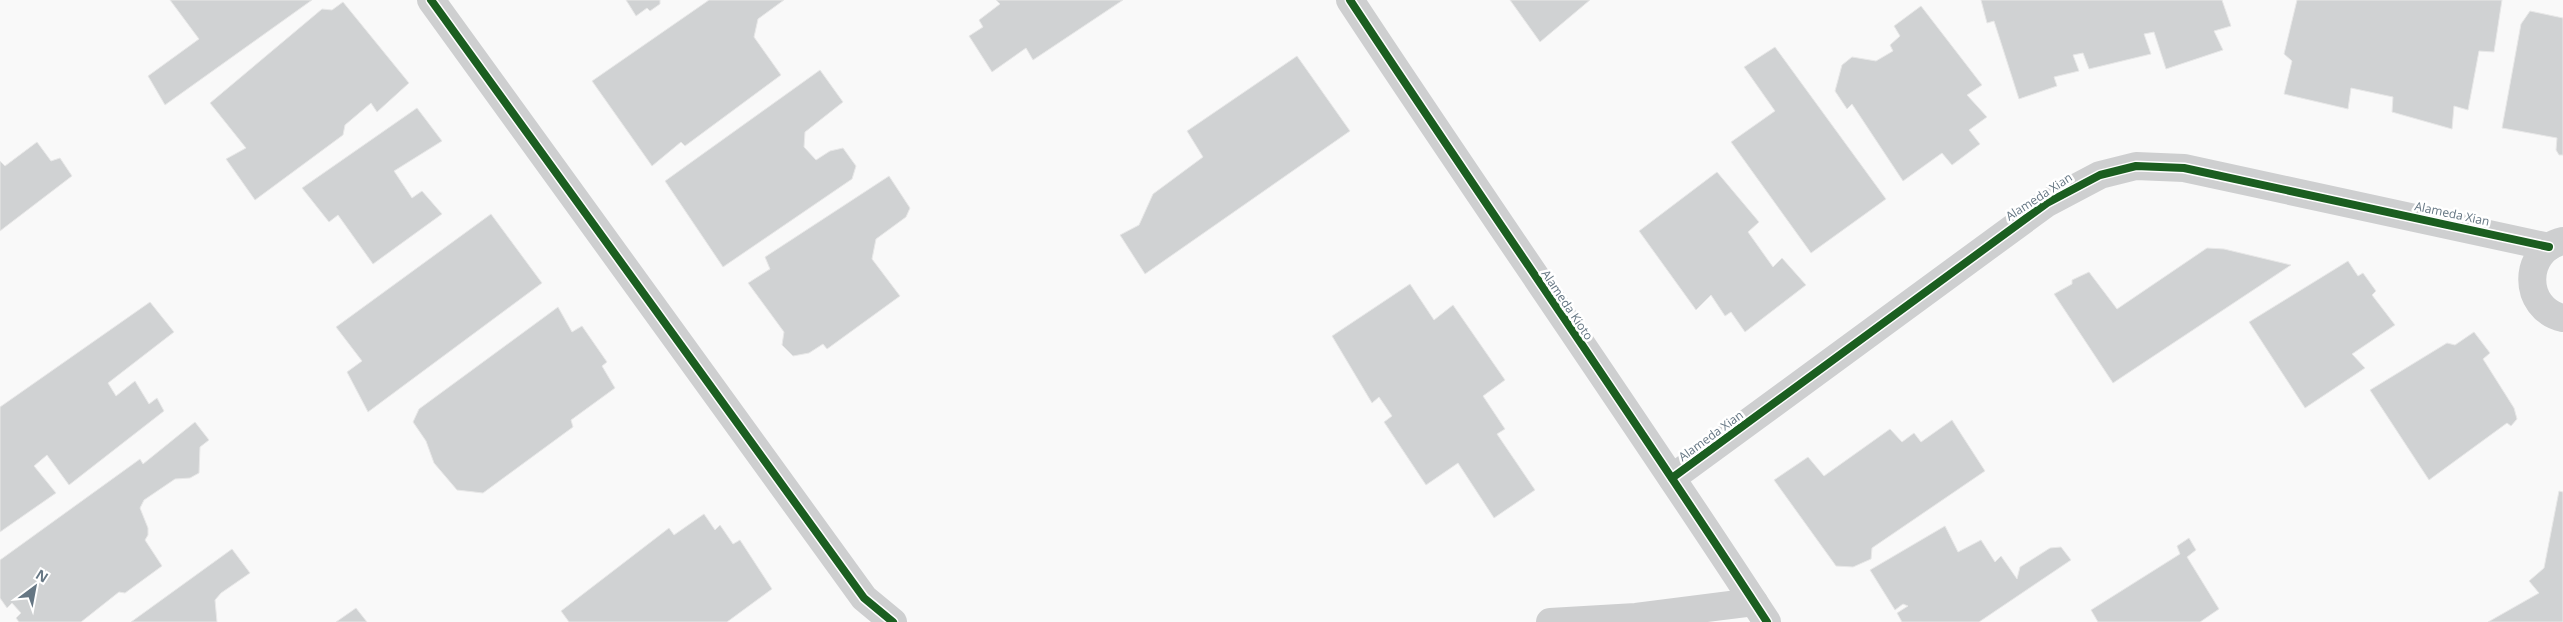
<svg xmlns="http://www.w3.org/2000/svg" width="2563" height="622" font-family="'Open Sans',sans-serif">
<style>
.building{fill:#d0d2d3;stroke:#e8e8e8}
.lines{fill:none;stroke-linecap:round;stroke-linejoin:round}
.minor{stroke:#cecfd0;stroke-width:28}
.cycleway-casing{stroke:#fff;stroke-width:11}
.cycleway{stroke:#1b5e20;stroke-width:8}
.labels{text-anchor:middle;stroke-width:5;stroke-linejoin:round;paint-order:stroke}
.street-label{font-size:12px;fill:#657683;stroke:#fff}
</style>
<rect width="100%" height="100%" fill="#f9f9f9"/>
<g class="building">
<polygon points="170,0 312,0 165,105 148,76 199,39"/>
<polygon points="626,0 660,0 660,4 650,11 647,8 636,16"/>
<polygon points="709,0 784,0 758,19 754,37 781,75 685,146 681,142 652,166 592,81"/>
<polygon points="996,0 1123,0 1033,60 1026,48 992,72 969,36 983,27 979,20 1000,4"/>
<polygon points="1510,0 1590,0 1540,42"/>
<polygon points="1981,0 2222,0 2231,26 2214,31 2223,50 2166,69 2154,32 2144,34 2151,54 2089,69 2083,53 2073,55 2079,71 2054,77 2057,86 2019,99 1994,21 1987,23"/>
<polygon points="2297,0 2502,0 2494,52 2479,51 2468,110 2454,106 2452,129 2392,112 2393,97 2351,88 2348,109 2284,94 2292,61 2284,54"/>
<polygon points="343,2 409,83 377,112 371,103 345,125 343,135 255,200 226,159 246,148 210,103 322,9 332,10"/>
<polygon points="1921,6 1982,85 1967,95 1987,117 1969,130 1980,144 1952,165 1942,153 1903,181 1852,104 1847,109 1835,91 1842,65 1852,57 1876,61 1893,51 1890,45 1900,36 1894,26"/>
<polygon points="2530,11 2563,18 2563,155 2559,155 2556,150 2557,138 2502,128 2521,24"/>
<polygon points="1775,47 1886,199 1811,253 1731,142 1775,111 1744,67"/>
<polygon points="1297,56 1350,131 1145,274 1120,235 1139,225 1153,194 1203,157 1187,131"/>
<polygon points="820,70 843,102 805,132 804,147 816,160 830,151 843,148 856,166 852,179 723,267 665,181"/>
<polygon points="417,108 442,141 394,171 412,198 422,191 442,214 373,264 338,215 329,222 302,188"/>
<polygon points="37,142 51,161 60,158 72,176 0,231 0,161 5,166"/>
<polygon points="1717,172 1759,222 1748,232 1773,267 1782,258 1806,285 1745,332 1731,312 1725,316 1711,295 1696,310 1639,231"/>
<polygon points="889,176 910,208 906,217 876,239 872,259 900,296 827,349 823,344 809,353 793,356 782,345 784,332 748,283 770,269 765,257"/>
<polygon points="491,214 542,283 368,412 347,372 362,361 336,327"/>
<polygon points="2207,248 2224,249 2291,265 2113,383 2054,294 2072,284 2072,280 2089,272 2117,309"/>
<polygon points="2348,261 2358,276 2363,273 2376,291 2372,295 2395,325 2352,354 2365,368 2305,408 2249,322"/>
<polygon points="1410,284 1434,320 1453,305 1505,380 1483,396 1505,429 1497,434 1535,490 1494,518 1458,463 1426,485 1384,422 1392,416 1379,397 1372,403 1332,336"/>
<polygon points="150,302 174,332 108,383 116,396 135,381 149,404 157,398 164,411 69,485 47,455 34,466 56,493 0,532 0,407"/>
<polygon points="558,307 572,332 582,326 607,362 602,366 615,388 571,420 573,427 483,493 457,490 434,463 426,441 413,422 419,409"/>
<polygon points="2474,332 2490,353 2483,359 2514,408 2517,419 2511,426 2507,423 2429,480 2370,390 2447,343 2455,345"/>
<polygon points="1952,420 1985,471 1872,548 1871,559 1853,567 1836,566 1774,480 1808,457 1824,476 1890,429 1902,442 1914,433 1921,442"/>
<polygon points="195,422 209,440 200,447 199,473 190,478 175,479 144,500 140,508 148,528 148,535 145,540 162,566 125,593 119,592 81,622 19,622 16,618 21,613 12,603 7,608 0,598 0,560 140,459 143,464"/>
<polygon points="2559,491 2563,492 2563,622 2488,622 2539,593 2529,581 2544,568"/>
<polygon points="704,514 715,530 720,525 733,544 740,540 772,589 727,622 569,622 561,611 669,528 674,535"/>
<polygon points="1945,526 1958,552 1981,540 1995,562 2001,556 2017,579 2020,567 2050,548 2061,547 2071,560 1979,622 1902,622 1897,613 1908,606 1903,604 1895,610 1870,570"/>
<polygon points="2189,538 2196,550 2187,557 2219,609 2200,622 2098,622 2091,610 2180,554 2177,546"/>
<polygon points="232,549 250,573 221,593 215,600 217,622 131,622"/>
<polygon points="356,608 367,622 336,622"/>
</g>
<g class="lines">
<g class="minor">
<polyline points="431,0 864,598 893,622"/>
<path d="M 1350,0 C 1487,208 1631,413 1767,622"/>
<path d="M 2563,241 C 2522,250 2522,309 2563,318"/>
<polyline points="1672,478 2047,203 2100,175 2136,166 2184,168 2549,247"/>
<polyline points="1550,622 1636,617 1754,602"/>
</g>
<g class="cycleway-casing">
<g id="cycleway">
<polyline points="431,0 864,598 893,622"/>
<path d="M 1350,0 C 1487,208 1631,413 1767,622"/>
<polyline points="1672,478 2047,203 2100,175 2136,166 2184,168 2549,247"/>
</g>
</g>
<use href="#cycleway" class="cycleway"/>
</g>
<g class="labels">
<g class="street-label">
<text transform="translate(2039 197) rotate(-33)" y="4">Alameda Xian</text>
<text transform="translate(2452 214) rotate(12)" y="4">Alameda Xian</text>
<text transform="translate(1567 305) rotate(56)" y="4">Alameda Kioto</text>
<text transform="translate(1711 436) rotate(-36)" y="4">Alameda Xian</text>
</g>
</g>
<g transform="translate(35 587) rotate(32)" stroke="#ffffff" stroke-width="4" paint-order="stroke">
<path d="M0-4L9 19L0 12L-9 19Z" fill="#657683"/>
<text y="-8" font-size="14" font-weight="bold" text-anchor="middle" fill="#657683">N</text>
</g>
</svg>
